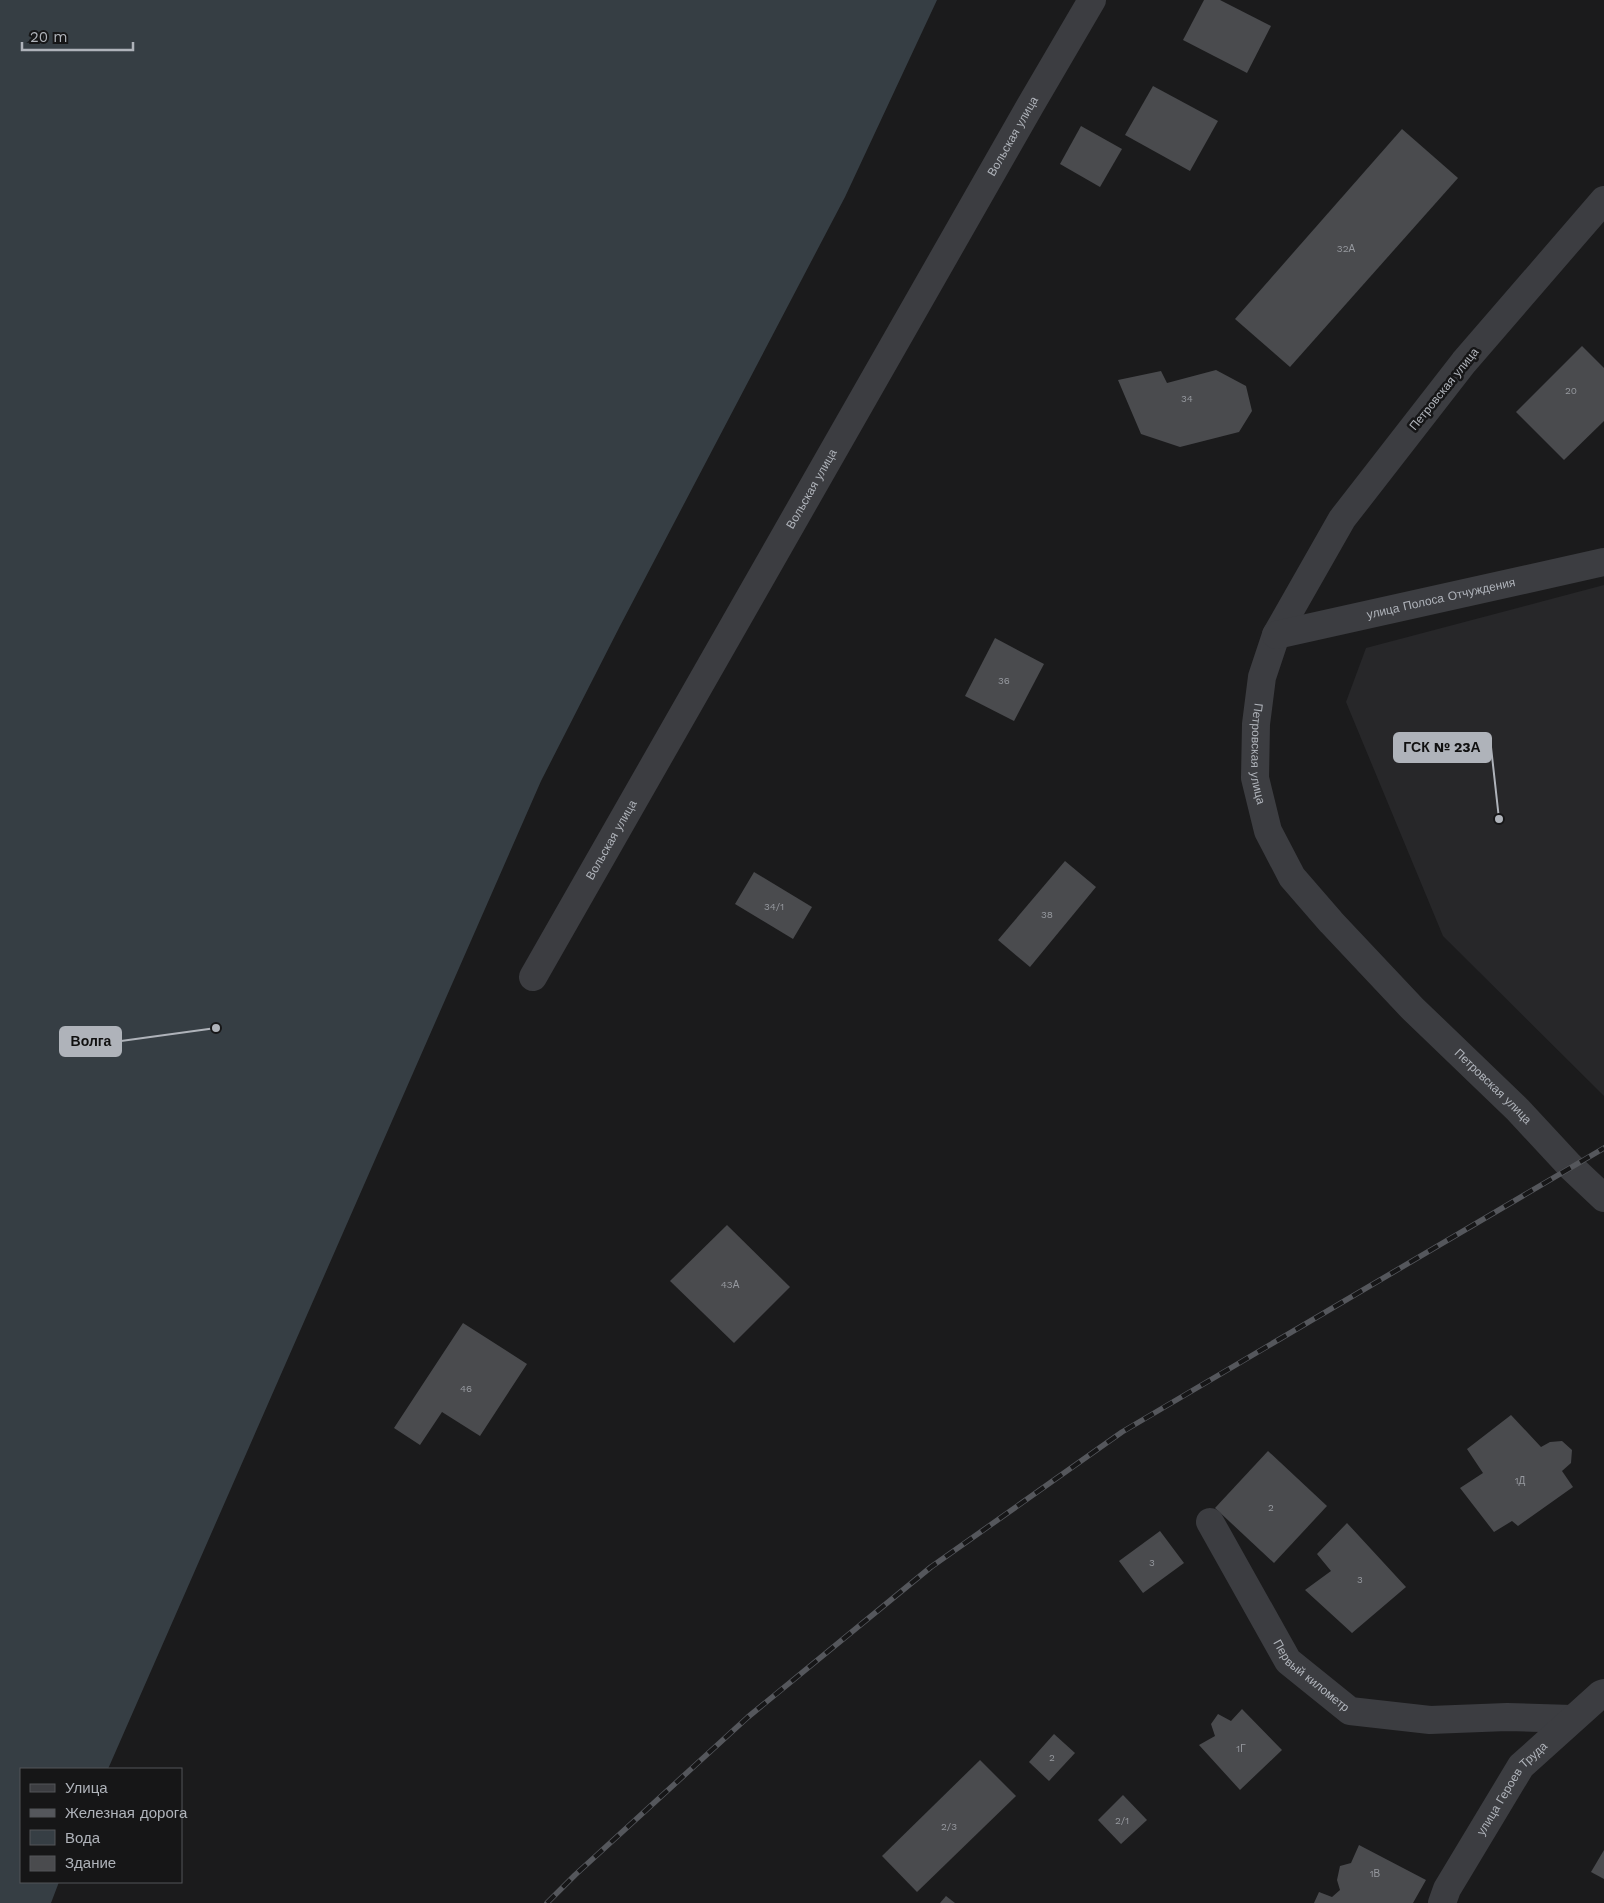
<svg xmlns="http://www.w3.org/2000/svg" width="1604" height="1903" font-family="'Work Sans',sans-serif">
<style>
.built{fill:#272729}
.water{fill:#363e44}
.building{fill:#4a4b4e}
.lines{fill:none;stroke-linecap:round;stroke-linejoin:round}
.minor{stroke:#3c3d41;stroke-width:28}
.rail-casing{stroke:#55575c;stroke-width:5.5}
.rail{stroke:#161617;stroke-width:4;stroke-dasharray:11;stroke-linecap:butt}
.labels{text-anchor:middle;stroke-width:5;stroke-linejoin:round;paint-order:stroke}
.number-label{font-size:10px;fill:#96999f}
.street-label{font-size:12px;fill:#afb3ba;stroke:#161617}
.leader{fill:none;stroke:#afb3ba;stroke-width:2}
.callout-dot{fill:#afb3ba;stroke:#161617;stroke-width:2}
.callout{fill:#afb3ba;stroke:#afb3ba;stroke-width:2}
.callout-label{font-size:14px;text-anchor:middle;font-weight:bold;fill:#111}
</style>
<rect width="100%" height="100%" fill="#1b1b1c"/>
<polygon class="built" points="1604,585 1604,1096 1443,936 1346,702 1366,648"/>
<polygon class="water" points="0,0 937,0 845,197 620,626 541,781 108,1769 21,1769 21,1882 59,1882 51,1903 0,1903"/>
<g class="building">
<polygon points="1204,0 1220,0 1271,26 1247,73 1183,40"/>
<polygon points="1153,86 1218,121 1190,171 1125,135"/>
<polygon points="1081,126 1122,149 1100,187 1060,164"/>
<polygon points="1402,129 1458,178 1290,367 1235,319"/>
<polygon points="1582,346 1604,368 1604,421 1564,460 1516,412"/>
<polygon points="1216,370 1246,386 1252,411 1239,432 1180,447 1141,434 1118,380 1161,371 1167,383"/>
<polygon points="995,638 1044,664 1014,721 965,696"/>
<polygon points="1065,861 1096,887 1030,967 998,940"/>
<polygon points="754,872 812,907 793,939 735,904"/>
<polygon points="727,1225 790,1287 734,1343 670,1281"/>
<polygon points="463,1323 527,1364 480,1436 442,1412 420,1445 394,1428"/>
<polygon points="1511,1415 1541,1447 1550,1442 1562,1441 1572,1450 1571,1463 1562,1471 1573,1487 1518,1526 1512,1521 1494,1532 1460,1488 1483,1473 1467,1449"/>
<polygon points="1268,1451 1327,1506 1274,1563 1215,1508"/>
<polygon points="1347,1523 1406,1587 1352,1633 1305,1590 1331,1571 1317,1554"/>
<polygon points="1160,1531 1184,1563 1143,1593 1119,1561"/>
<polygon points="1242,1709 1282,1750 1240,1790 1199,1745 1215,1736 1211,1724 1218,1714 1231,1721"/>
<polygon points="1054,1734 1075,1753 1049,1781 1029,1762"/>
<polygon points="980,1760 1016,1796 917,1892 882,1856"/>
<polygon points="1123,1795 1147,1820 1121,1844 1098,1820"/>
<polygon points="1359,1845 1426,1880 1413,1903 1314,1903 1319,1892 1332,1897 1340,1890 1337,1880 1340,1866 1351,1863"/>
<polygon points="1604,1850 1604,1879 1591,1872"/>
<polygon points="946,1896 955,1903 940,1903"/>
</g>
<g class="lines">
<g class="minor">
<path id="s1" d="M 1604,200 L 1464,362 L 1342,519 L 1276,635 L 1262,677 L 1256,724 L 1255,778 L 1268,831 L 1292,877 L 1331,922 L 1413,1009 L 1518,1110 L 1570,1166 L 1604,1198"/>
<path id="s2" d="M 1276,635 L 1604,562"/>
<path id="s3" d="M 533,977 L 1030,106 L 1092,0"/>
<path id="s4" d="M 1210,1522 L 1288,1661 L 1350,1711 L 1430,1720 L 1507,1717 L 1572,1719"/>
<path id="s5" d="M 1442,1903 L 1447,1889 L 1521,1766 L 1601,1694 L 1604,1693"/>
</g>
<g class="rail-casing">
<polyline id="rail" points="547,1903 575,1875 748,1717 931,1567 1122,1432 1604,1148"/>
</g>
<use href="#rail" class="rail"/>
</g>
<g class="labels">
<g class="number-label">
<text x="1346" y="252">32А</text>
<text x="1571" y="394">20</text>
<text x="1187" y="402">34</text>
<text x="1004" y="684">36</text>
<text x="774" y="910">34/1</text>
<text x="1047" y="918">38</text>
<text x="730" y="1288">43А</text>
<text x="466" y="1392">46</text>
<text x="1520" y="1484">1Д</text>
<text x="1271" y="1511">2</text>
<text x="1152" y="1566">3</text>
<text x="1360" y="1583">3</text>
<text x="1241" y="1752">1Г</text>
<text x="1052" y="1761">2</text>
<text x="1122" y="1824">2/1</text>
<text x="949" y="1830">2/3</text>
<text x="1375" y="1877">1В</text>
</g>
<g class="street-label">
<text dy="4" stroke="none"><textPath href="#s3" startOffset="968">Вольская улица</textPath></text>
<text transform="translate(1444 389) rotate(-51)" y="4">Петровская улица</text>
<text dy="4" stroke="none"><textPath href="#s3" startOffset="562">Вольская улица</textPath></text>
<text dy="4" stroke="none"><textPath href="#s2" startOffset="169">улица Полоса Отчуждения</textPath></text>
<text dy="4" stroke="none"><textPath href="#s1" startOffset="668">Петровская улица</textPath></text>
<text dy="4" stroke="none"><textPath href="#s3" startOffset="158">Вольская улица</textPath></text>
<text dy="4" stroke="none"><textPath href="#s1" startOffset="1089">Петровская улица</textPath></text>
<text dy="4" stroke="none"><textPath href="#s4" startOffset="186">Первый километр</textPath></text>
<text dy="4" stroke="none"><textPath href="#s5" startOffset="135">улица Героев Труда</textPath></text>
</g>
</g>
<path class="leader" d="M1499 819L1491 747M216 1028L121 1041"/>
<g class="callout-dot">
<circle cx="1499" cy="819" r="5"/>
<circle cx="216" cy="1028" r="5"/>
</g>
<g class="callout">
<rect x="1394" y="733" width="97" height="29" rx="5"/>
<rect x="60" y="1027" width="61" height="29" rx="5"/>
</g>
<g class="callout-label">
<text x="1442" y="752">ГСК № 23А</text>
<text x="91" y="1046">Волга</text>
</g>
<rect x="20" y="1768" width="162" height="115" fill="#161617" stroke="#535558"/>
<rect x="30" y="1784" width="25" height="8" fill="#3c3d41" stroke="#535558"/>
<text x="65" y="1793" font-size="15" fill="#afb3ba">Улица</text>
<rect x="30" y="1809" width="25" height="8" fill="#55575c" stroke="#535558"/>
<text x="65" y="1818" font-size="15" fill="#afb3ba">Железная дорога</text>
<rect x="30" y="1830" width="25" height="15" fill="#363e44" stroke="#535558"/>
<text x="65" y="1843" font-size="15" fill="#afb3ba">Вода</text>
<rect x="30" y="1856" width="25" height="15" fill="#4a4b4e" stroke="#535558"/>
<text x="65" y="1868" font-size="15" fill="#afb3ba">Здание</text>
<path d="M22 42v8h111v-8" fill="none" stroke="#afb3ba" stroke-width="2.5"/>
<text x="30" y="42" font-size="15" fill="#afb3ba" stroke="#161617" stroke-width="4" paint-order="stroke">20 m</text>
</svg>
